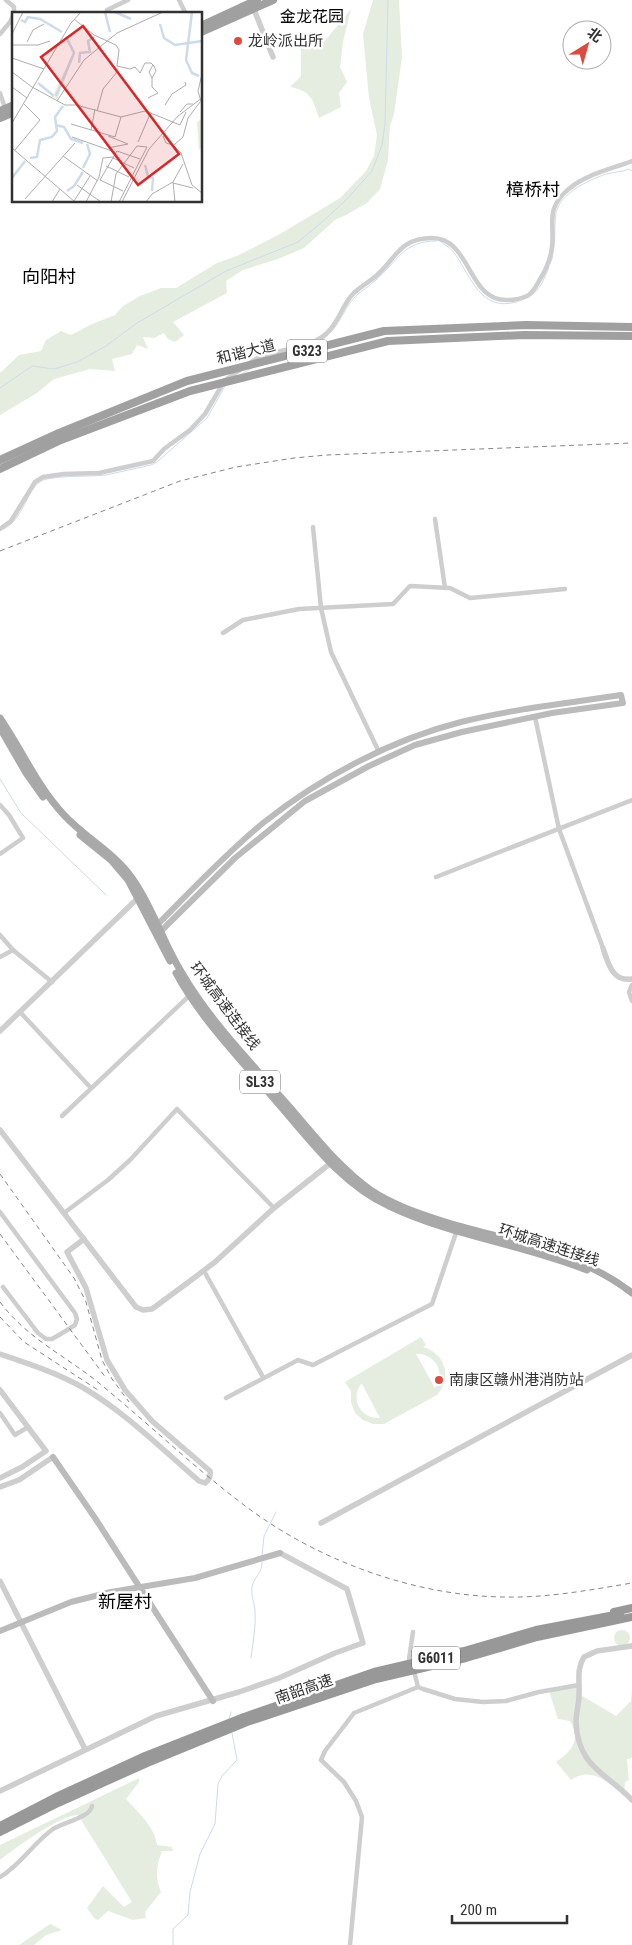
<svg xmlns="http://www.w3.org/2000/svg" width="632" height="1945" font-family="'Roboto Condensed','Noto Sans SC',sans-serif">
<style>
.green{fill:#e5ede0;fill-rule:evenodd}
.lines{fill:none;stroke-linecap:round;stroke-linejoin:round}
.stream{stroke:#cedbeb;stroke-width:1}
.minor{stroke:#cecece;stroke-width:4.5}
.tertiary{stroke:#cecece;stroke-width:5.5}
.secondary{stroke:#bbb;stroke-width:6}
.primary{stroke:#a9a9a9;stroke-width:7}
.trunk{stroke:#a0a0a0;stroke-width:8}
.motorway{stroke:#989898;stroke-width:8}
.rail{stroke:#868686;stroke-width:1;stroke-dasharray:5 4;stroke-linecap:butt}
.poi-dot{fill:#db4b40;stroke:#fff;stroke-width:2}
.labels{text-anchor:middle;stroke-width:5;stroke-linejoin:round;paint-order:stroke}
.shield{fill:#fff;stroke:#6f6f6f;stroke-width:1}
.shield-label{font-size:14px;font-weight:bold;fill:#313131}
.poi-label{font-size:15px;fill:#313131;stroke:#fff;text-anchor:start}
.street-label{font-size:15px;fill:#313131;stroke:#fff}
.neighbourhood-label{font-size:16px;fill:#000;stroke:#fff}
.quarter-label{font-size:18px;fill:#000;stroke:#fff}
.inset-river{fill:none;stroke:#cedbeb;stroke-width:2.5}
.inset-road{fill:none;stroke:#adadad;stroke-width:1}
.view{fill:#d62828;fill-opacity:0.15;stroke:#d62828;stroke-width:2.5}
.inset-edge{fill:none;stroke:#313131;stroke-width:2.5}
</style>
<rect width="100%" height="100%" fill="#fff"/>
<g class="green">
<polygon points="373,0 399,0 402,57 394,114 390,126 388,160 380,189 367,203 346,215 335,220 304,248 278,259 243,270 226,281 227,293 173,322 184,335 175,342 168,339 164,333 154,338 143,337 148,349 137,345 132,354 112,359 115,371 90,369 54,379 37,393 0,415 0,373 19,355 41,351 46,340 61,331 71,335 92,324 115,315 123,306 140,296 161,288 176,288 217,263 237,256 280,234 340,198 366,171 374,156 377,135 369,98 363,34"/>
<path d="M 351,9 L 343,42 L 340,67 L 347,82 L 339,93 L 341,107 L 319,118 C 313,99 311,91 290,87 L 301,76 L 301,51 L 295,41 L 305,37 L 310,46 L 324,42 Z"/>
<path d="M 421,1337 L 426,1345 L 423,1347 C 445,1353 453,1378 437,1395 L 384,1424 L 373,1424 L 363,1420 L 355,1413 L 351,1402 L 351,1391 L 345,1382 ZM 416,1354 C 435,1353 446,1372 435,1388 ZM 361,1384 L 362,1384 L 380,1418 C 361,1419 350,1400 361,1384 Z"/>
<circle cx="622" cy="1638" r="8"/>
<path d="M 579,1685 L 579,1694 L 616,1716 L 631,1701 L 632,1690 L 632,1758 L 627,1759 L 629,1780 L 625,1782 L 624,1795 C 608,1782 591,1766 571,1780 L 556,1762 C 572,1751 581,1740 570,1721 L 558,1719 L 549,1691 Z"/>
<path d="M 139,1778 L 139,1782 L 126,1799 C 138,1812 155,1827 157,1845 L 172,1847 L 173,1851 L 162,1851 C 156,1866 155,1878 161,1892 L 145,1912 L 146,1918 L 133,1920 L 108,1911 L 98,1920 L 95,1919 L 87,1908 L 103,1886 L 124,1907 L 132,1902 L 78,1815 C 60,1815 15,1848 0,1860 L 0,1845 Z"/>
<polygon points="50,1924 62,1930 46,1935 34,1945 19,1945"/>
</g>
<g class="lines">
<g class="stream">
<path d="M 440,241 C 445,245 452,249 455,254 C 471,277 481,312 516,302 C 537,296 541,287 549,267"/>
<path d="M 553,252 C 556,239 554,226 556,213 C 560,193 589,180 606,174 C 614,172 621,172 629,169 L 632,171"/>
<polyline points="550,264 553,256"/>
<path d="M 330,333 C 339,324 343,313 350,303 C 357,293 367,288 376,280 C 398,261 403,241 436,241"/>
<polyline points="318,344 328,335"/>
<polyline points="240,375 252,368"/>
<polyline points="0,388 32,366 54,369 77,362 106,346 137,323 226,271 298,242 322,222 346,200 372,171 382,145 385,124 388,0"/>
<path d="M 4,529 C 24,519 26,490 41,481 C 53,475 90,477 106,475 C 121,472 136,468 151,465 L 157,462 L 207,418 L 225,386"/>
<polyline points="0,779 21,813 106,895"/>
<polyline points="262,1555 264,1536 276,1512"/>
<path d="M 251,1658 C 253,1642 256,1626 255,1610 C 254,1602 251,1595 252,1587 C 254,1577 263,1572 262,1562"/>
<polyline points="229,1719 231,1712"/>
<polyline points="173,1945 173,1929 188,1915 190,1892 200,1854 215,1824 218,1784 222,1776 237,1760 232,1733"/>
</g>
<g class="minor">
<polyline points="179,0 186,14"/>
<polyline points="107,10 128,0"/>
<polyline points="0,34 10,22 14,14 14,7 6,0"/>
<polyline points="0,93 6,111"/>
<path d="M 248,364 C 273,345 302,355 327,333 C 339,322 342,306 352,295 C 358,288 368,283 376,276 C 396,259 399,238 432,238 C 472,238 467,303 509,300 C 515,300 522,298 527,296 C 533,293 536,286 539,281 C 544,273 549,263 551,253 C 557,226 542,210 570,188 C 587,174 611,169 632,161"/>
<polyline points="435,519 445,588"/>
<polyline points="313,527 321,608 331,652 379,752"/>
<polyline points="0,529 11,521 35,482 43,477 64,474 99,473 153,461 164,449 190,430 205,414 225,380 240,370"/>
<polyline points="223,633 243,620 299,609 393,604 410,586 450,588 470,598 565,589"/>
<polyline points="535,717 559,829 603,948"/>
<polyline points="0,805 9,815 23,838 0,854"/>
<polyline points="436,877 632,800"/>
<polyline points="0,935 13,950"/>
<polyline points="0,957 13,950 52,982"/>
<polyline points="632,985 629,992 632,1001"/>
<polyline points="20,1012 91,1088"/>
<polyline points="62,1116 190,995"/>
<polyline points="0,1212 75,1313 77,1319 75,1325 64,1332 52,1339 46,1339 38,1333 3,1287"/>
<polyline points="64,1213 108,1180 130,1160 177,1109 274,1208"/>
<polyline points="204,1271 263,1377"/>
<polyline points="226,1398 298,1360 313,1365 432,1304 457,1230"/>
<polyline points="0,1413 15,1435 28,1427"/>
<polyline points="409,1659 413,1632"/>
<polyline points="415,1675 418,1687 423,1689 455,1699 483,1702 506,1701 539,1692 579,1685"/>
<path d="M 0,1877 C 21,1865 33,1843 53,1829 C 63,1822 90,1818 92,1806"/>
<polyline points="350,1945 362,1817 356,1801 344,1782 321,1760 325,1751 354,1713 418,1687"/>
</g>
<g class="tertiary">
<polyline points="253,7 273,57"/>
<path d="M 603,948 C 608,963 612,982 632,979"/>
<polyline points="0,1031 139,897"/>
<polyline points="0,1130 136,1307 143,1310 152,1309 190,1281 215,1262 274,1208 332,1162"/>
<path d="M 0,1354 C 27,1363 57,1373 82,1387 C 125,1412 162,1449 199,1481 L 205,1483 C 209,1480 211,1477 210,1471 L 152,1421 L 125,1390 L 107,1360 L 86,1288 L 67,1252 L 84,1239"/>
<polyline points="0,1390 46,1451 22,1467 0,1478"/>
<polyline points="0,1487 19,1480 53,1457"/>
<polyline points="321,1523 632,1355"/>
<polyline points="0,1581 85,1749"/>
<path d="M 632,1646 L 597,1651 L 584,1657 C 576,1670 580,1681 579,1695 C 579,1704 576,1713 576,1722 C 578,1767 605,1772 632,1800"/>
<polyline points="0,1791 156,1716 239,1692 279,1678 335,1653 363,1643 347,1589 280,1553"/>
</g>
<g class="secondary">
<path d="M 154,928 C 189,893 224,855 263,823 C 320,778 390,740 461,722 C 513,709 568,703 621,695 L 623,703 L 552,713 L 462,732 L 415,745 L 369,766 L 305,801 L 235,858 L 158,934"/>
<polyline points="53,1457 95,1518 213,1701"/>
<polyline points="0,1631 71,1602 111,1592 195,1578 280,1553"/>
</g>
<g class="primary">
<path d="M 0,718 C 22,750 37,786 64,815 C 85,838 114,852 132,878 C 153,907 163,943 182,973 C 208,1018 245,1056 279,1095 C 309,1128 335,1165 372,1191 C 393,1205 418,1213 442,1221 C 507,1241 577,1250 632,1293"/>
<polyline points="0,728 26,773 43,797"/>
<polyline points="80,835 111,860 128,880 170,961"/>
<path d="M 176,973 C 199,1017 244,1063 276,1101 C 309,1139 342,1185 389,1206 C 452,1236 522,1244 587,1270"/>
</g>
<g class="trunk">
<polyline points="201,26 257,0"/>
<polyline points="201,32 273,0"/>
<polyline points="0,111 14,105"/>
<polyline points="0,118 14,112"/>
<polyline points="0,460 59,433 187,381 384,331 526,325 632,327"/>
<polyline points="0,469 61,440 190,391 388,341 524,335 632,336"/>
</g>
<g class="motorway">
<polyline points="614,1612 632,1608"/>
<polyline points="0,1826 56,1797 145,1756 244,1717 374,1672 464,1651 536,1630 620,1614"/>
<polyline points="0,1832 58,1803 147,1763 247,1722 376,1679 466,1658 537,1637 632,1617"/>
</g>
<g class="rail">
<polyline points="0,551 180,481 236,467 294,458 327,455 632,443"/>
<polyline points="0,1174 74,1278 86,1302 102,1360 112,1379 129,1402"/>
<polyline points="0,1234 106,1378"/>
<path d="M 0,1302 C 28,1340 70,1358 105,1388 C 152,1427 196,1469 244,1505 C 316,1560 414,1596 504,1597 C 547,1598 590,1590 632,1583"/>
<polyline points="0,1317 24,1342 98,1390"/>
</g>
</g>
<g class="poi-dot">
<circle cx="238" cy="41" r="5"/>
<circle cx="439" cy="1380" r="5"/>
</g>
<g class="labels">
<g class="shield">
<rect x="287" y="339.5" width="40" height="23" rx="4"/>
<rect x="240" y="1070.5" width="40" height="23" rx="4"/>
<rect x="412" y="1646.5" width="48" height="23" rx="4"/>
</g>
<g class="shield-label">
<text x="307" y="356">G323</text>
<text x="260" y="1087">SL33</text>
<text x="436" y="1663">G6011</text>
</g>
<g class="poi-label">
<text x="248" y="46">龙岭派出所</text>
<text x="449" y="1385">南康区赣州港消防站</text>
</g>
<g class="street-label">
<text transform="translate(246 352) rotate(-14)" y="5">和谐大道</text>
<text transform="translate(225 1006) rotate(53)" y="5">环城高速连接线</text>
<text transform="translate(549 1245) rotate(18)" y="5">环城高速连接线</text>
<text transform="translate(304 1689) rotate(-19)" y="5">南韶高速</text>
</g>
<g class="neighbourhood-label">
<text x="312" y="22">金龙花园</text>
</g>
<g class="quarter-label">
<text x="533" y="196">樟桥村</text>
<text x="49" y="283">向阳村</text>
<text x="125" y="1608">新屋村</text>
</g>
</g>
<g transform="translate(12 12)">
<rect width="190" height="190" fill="#fff"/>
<path d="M 55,24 L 63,40 L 45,88 L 42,82 L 61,41 ZM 190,107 L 190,136 L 187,137 L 185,110 Z" fill="#e5ede0"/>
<path class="inset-river" d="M 93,0 L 98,20M 103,0 L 119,7M 180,0 L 174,48 L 180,61 L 187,64M 9,8 L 13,10 L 16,5 L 28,7 L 50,20M 148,12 L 152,26 L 163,33 L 190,29M 67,51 L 68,41 L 78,40 L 76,29 L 82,25M 26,71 L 42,84M 44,84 L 62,41 L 54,25M 44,113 L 52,115 L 59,127 L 71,131M 18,146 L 25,145 L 28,128 L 40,125 L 45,119 L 43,105 L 51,94M 133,153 L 136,164 L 141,166 L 140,179M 71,156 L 78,142 L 75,132M 0,166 L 13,149M 55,179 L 62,174 L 71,160"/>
<path class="inset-road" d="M 62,7 L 82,23 L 104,33 L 107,38 L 105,54M 0,22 L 11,0M 15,30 L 21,18 L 32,12M 0,33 L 26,33 L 38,29M 0,46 L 32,57M 105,54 L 118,57 L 123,55 L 128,61 L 133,51 L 139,51 L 142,54 L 144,59 L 140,66 L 137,60 L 141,53M 0,60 L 20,75 L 53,93 L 64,93 L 109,105 L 133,99 L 146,104M 190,62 L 186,79 L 190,93M 0,75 L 15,86M 136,86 L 146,81 L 140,75 L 140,66M 45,89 L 72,48 L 105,21 L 151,0M 153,93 L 160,82 L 174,73 L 173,70M 85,99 L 91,77 L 105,60M 168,100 L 175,92 L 181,92M 146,104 L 168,113 L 174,100M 0,111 L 59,11 L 69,0M 59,112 L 103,125 L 109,105M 79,118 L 83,97M 151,124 L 154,131 L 161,133 L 169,141 L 180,173 L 190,181M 60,125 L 103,140M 126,130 L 139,100M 162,133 L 171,125 L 176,106 L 188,90M 0,136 L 63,190M 96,136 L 116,132 L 96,124M 3,138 L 28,108 L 12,92M 105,139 L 88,168 L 111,179M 105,139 L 128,147M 51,144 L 86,169M 101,146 L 122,156M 94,154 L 117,165M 161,170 L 163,190M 161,171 L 181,176M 65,173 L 89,190M 13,187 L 63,131M 62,189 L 78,164M 40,190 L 48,177M 74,190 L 87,165 L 91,146 L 101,145M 99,190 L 104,162 L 125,134M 107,190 L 135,135 L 125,134M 110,190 L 137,137 L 166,104 L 190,86M 134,190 L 140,182 L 161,170 L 171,152"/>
<path class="view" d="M 71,14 L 167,142 L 126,173 L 29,45 Z"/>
<rect width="190" height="190" class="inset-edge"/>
</g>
<g transform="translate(587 45) rotate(37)"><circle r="24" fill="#ffffff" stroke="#adadad"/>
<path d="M0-4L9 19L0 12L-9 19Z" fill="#db4b40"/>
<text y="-8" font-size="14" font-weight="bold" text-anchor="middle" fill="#313131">北</text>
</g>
<path d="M452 1915v8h115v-8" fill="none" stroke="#313131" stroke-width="2.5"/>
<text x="460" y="1915" font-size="15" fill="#313131" stroke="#ffffff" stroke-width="4" paint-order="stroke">200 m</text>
</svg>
